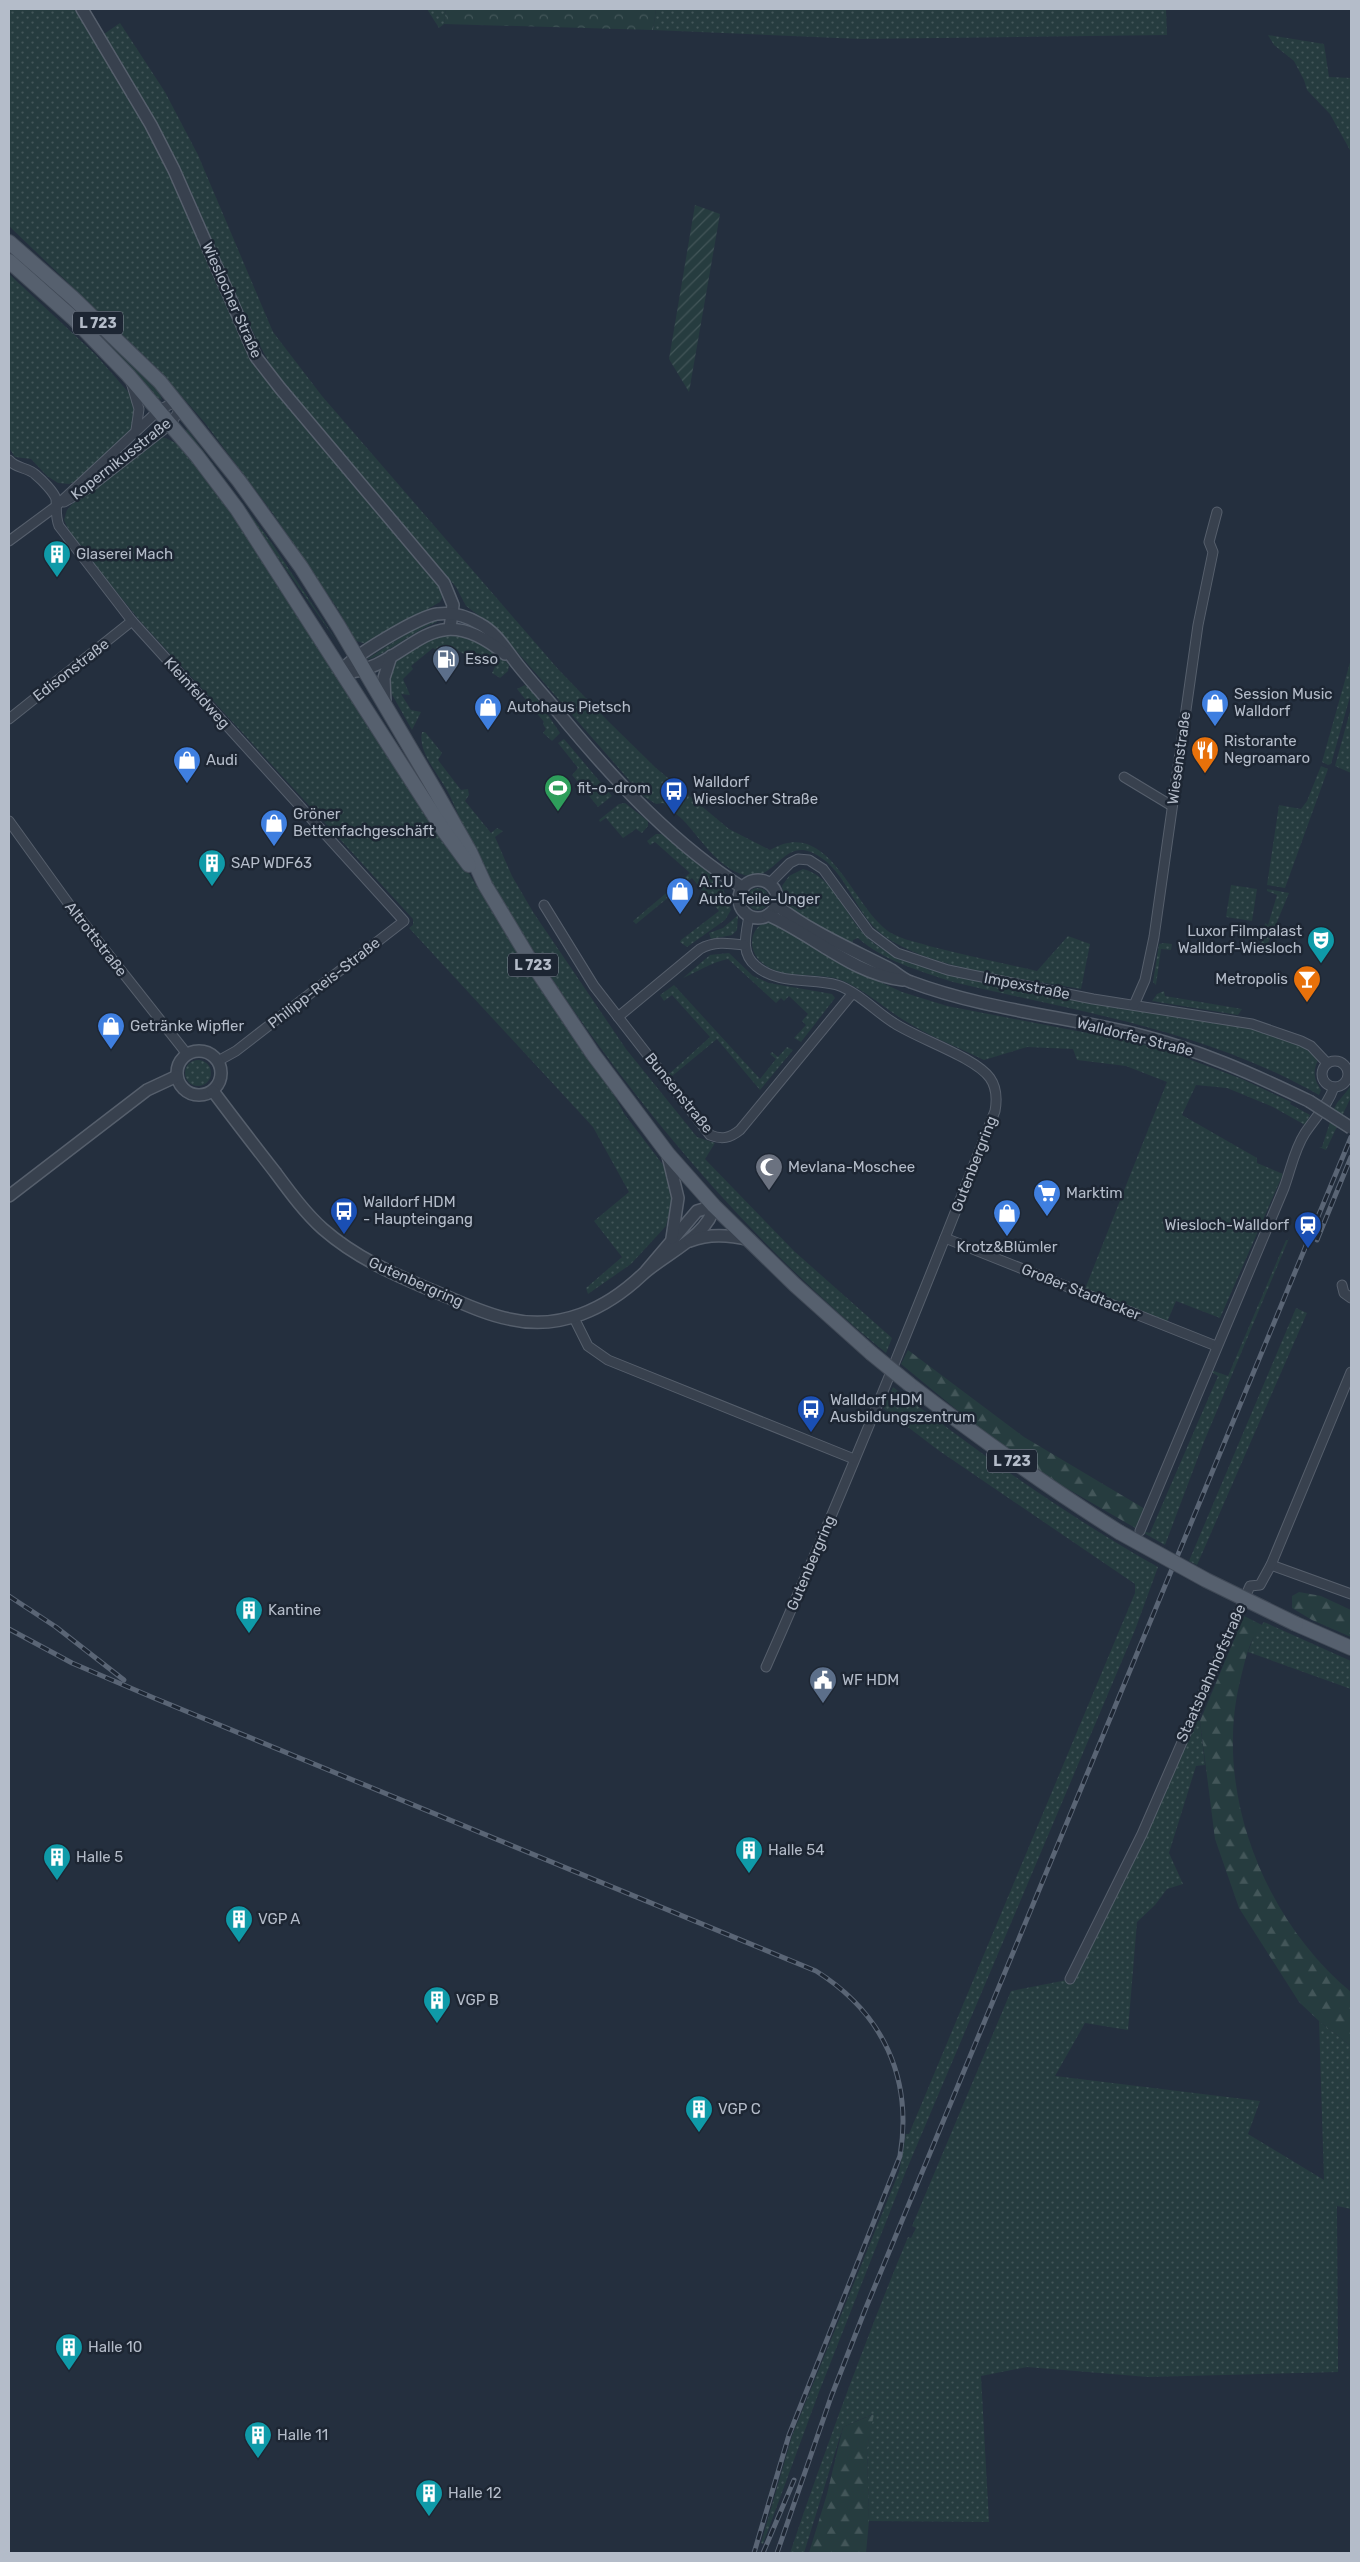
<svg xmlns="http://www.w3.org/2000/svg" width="1360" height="2562" font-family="Rubik,sans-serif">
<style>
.grass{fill:url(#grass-dots)}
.forest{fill:url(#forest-firs)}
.park{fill:url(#park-crowns)}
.garden{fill:url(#garden-furrows)}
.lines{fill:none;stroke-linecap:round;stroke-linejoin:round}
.minor-casing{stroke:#565f6c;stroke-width:11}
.tertiary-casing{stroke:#565f6c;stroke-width:14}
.primary-casing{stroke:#414a57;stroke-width:16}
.minor{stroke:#38414e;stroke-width:9}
.tertiary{stroke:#38414e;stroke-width:11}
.primary{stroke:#56606e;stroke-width:14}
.rail-casing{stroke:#5a6575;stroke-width:5}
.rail{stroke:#1d2633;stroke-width:3;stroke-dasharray:9;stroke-linecap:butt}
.tertiary-bridge-casing{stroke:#565f6c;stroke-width:14;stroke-linecap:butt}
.primary-bridge-casing{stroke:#414a57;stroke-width:16;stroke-linecap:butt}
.tertiary-bridge{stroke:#38414e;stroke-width:11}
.primary-bridge{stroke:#56606e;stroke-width:14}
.labels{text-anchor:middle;stroke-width:5;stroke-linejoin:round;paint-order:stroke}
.shield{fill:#1d2633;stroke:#878f9c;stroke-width:1}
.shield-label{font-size:14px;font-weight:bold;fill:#b4bcc9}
.street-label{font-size:15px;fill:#b4bcc9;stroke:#1d2633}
.poi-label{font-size:15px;fill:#b4bcc9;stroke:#1d2633;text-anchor:start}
</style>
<defs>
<pattern id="grass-dots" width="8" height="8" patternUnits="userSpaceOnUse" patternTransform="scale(1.25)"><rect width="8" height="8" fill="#263c3f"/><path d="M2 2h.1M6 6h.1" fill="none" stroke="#435659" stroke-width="1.8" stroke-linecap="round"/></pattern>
<pattern id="forest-firs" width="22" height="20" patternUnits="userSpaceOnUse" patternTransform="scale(1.25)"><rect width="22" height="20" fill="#263c3f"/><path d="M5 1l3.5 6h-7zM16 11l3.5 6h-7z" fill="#435659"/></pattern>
<pattern id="park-crowns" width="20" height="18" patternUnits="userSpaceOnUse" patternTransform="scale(1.25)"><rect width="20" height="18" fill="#263c3f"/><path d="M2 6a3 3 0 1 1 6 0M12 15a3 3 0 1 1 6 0" fill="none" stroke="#435659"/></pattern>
<pattern id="garden-furrows" width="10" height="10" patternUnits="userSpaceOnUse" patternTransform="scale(1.25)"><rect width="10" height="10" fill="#263c3f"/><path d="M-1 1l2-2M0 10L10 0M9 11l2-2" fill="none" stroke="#435659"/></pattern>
</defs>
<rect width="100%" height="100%" fill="#242f3e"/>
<g class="grass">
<polygon points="9,9 74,9 116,72 165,165 192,218 246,345 418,557 440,587 442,598 440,602 367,644 356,641 337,608 274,515 205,423 158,369 9,226"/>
<polygon points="427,9 446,9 444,24 439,28"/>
<polygon points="656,9 1166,9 1167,35 861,39 653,30"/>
<path d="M 120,23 L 165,92 L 198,155 L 273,332 L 322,396 L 558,669 L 607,720 L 656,768 L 729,829 L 770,850 C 831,814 853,912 893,934 C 904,940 917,942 929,946 C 965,955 1001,963 1037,971 L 1068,936 L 1090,944 L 1081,989 C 1026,979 916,968 876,929 C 852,906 844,866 811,852 C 782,840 773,884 744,875 C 717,867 702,840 683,820 C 677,814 670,809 663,803 L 656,804 L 643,796 L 497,629 L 466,606 L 456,587 L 277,376 C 245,322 222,265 198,207 C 172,147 139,90 104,34 Z"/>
<polygon points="1268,35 1324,44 1329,77 1351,78 1351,152 1330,114 1307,90 1304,80 1294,61 1274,45"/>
<path d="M 9,248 L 157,387 L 162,400 C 151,397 144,382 135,374 C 94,333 53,291 9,252 Z"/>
<polygon points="9,274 95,354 130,394 134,403 134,418 131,430 75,482 69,484 58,483 47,476 31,459 15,457 9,448"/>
<polygon points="187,429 273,545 340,646 240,504 185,432"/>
<path d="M 162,437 C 186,443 201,471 216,489 L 437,828 L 468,872 L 545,993 L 610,1088 L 625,1115 L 664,1166 L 670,1178 L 672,1201 L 666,1226 L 631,1264 L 588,1294 L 586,1288 L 622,1257 L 594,1221 L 629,1192 L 593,1127 L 409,928 L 413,925 L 413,919 L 140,621 L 71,535 L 64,520 L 67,510 L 75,501 C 100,481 133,447 162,437 Z"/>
<path d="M 436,619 L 437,622 C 420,627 378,660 367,659 L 422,624 Z"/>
<path d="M 462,633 L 498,653 L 509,665 L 508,671 L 500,678 L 492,673 L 495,667 L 473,651 L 469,657 C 457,650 449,642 436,650 L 433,648 L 411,666 L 413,669 L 403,679 L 410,695 L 401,694 L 411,710 L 421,712 L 412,730 L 390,691 L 389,679 L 394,663 L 432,635 Z"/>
<polygon points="1351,659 1351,693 1331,764 1328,765 1322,762"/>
<polygon points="525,685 530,688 560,733 552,741 543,733 546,729 543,724 544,722 517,689"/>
<polygon points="1351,708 1351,773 1335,766"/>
<path d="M 422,732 L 425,732 L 442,753 L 438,760 L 461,790 L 468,789 L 469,795 L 465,801 L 491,833 L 497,828 L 503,831 L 495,837 L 512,876 L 533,912 L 626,1049 L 697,1137 L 715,1143 L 705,1159 L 794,1251 L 892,1338 L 886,1353 C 756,1248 636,1107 545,968 C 521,931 495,893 475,853 C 466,835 459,815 450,796 C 442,778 417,753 422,732 Z"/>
<polygon points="564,739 612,796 598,807 572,775 578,768 558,743"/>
<polygon points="1321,766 1328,769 1285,888 1267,885 1279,805 1301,809 1307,801"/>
<polygon points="625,803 648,821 648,826 642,833 636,829 623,838 606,818 600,822 599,820 619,804"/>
<polygon points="656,834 662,834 725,886 723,889 731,910 725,920 687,947 680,942 681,940 719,911 692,878 636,924 633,921 690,873 655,842 650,845 647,841"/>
<path d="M 803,869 C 834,877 844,914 865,935 C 880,952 899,956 919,964 L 1231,1022 L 1282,1037 L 1322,1052 C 1314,1067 1311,1075 1321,1090 L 1319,1095 C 1208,1031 1076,1011 953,982 C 920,971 884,961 858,938 L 853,940 L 851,946 L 819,929 L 785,905 L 782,886 L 789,876 Z"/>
<polygon points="1231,885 1257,889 1252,921 1226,917"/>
<circle cx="758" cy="899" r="11"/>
<polygon points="1267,889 1289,893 1264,953 1259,952 1265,923 1268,925 1277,895 1267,891"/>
<polygon points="738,915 737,930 732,935 711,939 709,933 723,928"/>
<path d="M 771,920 L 844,965 L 902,992 L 947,1006 L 1134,1042 L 1170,1052 L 1242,1079 L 1291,1102 L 1290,1104 L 1310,1115 L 1305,1125 L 1273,1107 L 1227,1088 L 1196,1085 L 1182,1115 L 1257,1158 L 1257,1163 L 1283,1174 L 1220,1318 L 1176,1301 L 1167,1322 L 1085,1289 L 1167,1082 L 1126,1066 L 1077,1060 L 1073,1049 L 1027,1047 L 984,1060 C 960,1048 935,1039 912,1025 C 888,1012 866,990 841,980 C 817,971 781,982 760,961 C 746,947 751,924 771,920 Z"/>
<polygon points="1164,943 1172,944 1171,950 1161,949 1156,985 1153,982 1159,944"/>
<path d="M 729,953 L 753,976 L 769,983 L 832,994 L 835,998 L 801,1042 L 794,1038 L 806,1025 L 802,1021 L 808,1014 L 789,996 L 784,1001 L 781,998 L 776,1003 L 728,959 C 712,962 699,971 683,978 L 710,955 Z"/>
<polygon points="674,985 760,1079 776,1059 770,1054 772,1052 778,1057 787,1047 793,1050 760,1090 717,1039 671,1077 669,1074 710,1037 672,995 664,1001 660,995"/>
<polygon points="1164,991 1165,996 1242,1009 1238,1015 1152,1001 1157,994"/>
<circle cx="198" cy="1073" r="13"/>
<polygon points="1351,1086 1351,1097 1326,1150 1319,1147 1322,1147 1330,1122 1328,1121 1337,1103"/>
<polygon points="1290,1236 1203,1444 1165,1545 1142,1532 1143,1531 1150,1533 1218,1376 1211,1372 1211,1370 1228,1376 1286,1240 1288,1240"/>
<polygon points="1296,1308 1307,1313 1197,1565 1189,1561"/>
<path d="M 893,1387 C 978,1452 1065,1515 1158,1567 L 1135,1630 L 906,2171 L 819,2392 L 763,2544 L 761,2543 L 792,2436 L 899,2172 L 906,2134 L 909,2134 L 1135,1593 L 1135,1584 L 938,1450 L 883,1408 Z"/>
<polygon points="1264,1622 1351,1661 1351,1689 1248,1652 1255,1633"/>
<path d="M 1194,1719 L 1200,1721 L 1205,1765 L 1196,1766 L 1169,1853 L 1183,1884 L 1167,1889 L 1155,1905 L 1137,1922 L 1128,2030 L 1085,2023 L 1055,2076 L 1260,2101 L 1248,2134 L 1324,2180 L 1319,2021 L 1351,2046 L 1351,2209 L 1337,2206 L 1338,2372 L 1148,2377 L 1027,2367 L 981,2376 L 989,2522 L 869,2521 L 867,2449 L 873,2414 L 843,2427 L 804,2553 L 790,2553 C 826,2447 865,2341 908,2237 L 911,2238 L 916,2228 L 912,2226 L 915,2219 L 1011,1991 L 1067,1980 Z"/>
</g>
<g class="forest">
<polygon points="908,1350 1024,1437 1145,1509 1137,1529 1054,1481 991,1438 901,1364"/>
<polygon points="1299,1592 1321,1596 1351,1610 1351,1637 1312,1620 1292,1608 1292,1596"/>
<path d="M 1244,1616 L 1262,1625 C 1248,1641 1245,1662 1240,1681 C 1213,1792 1265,1921 1351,1992 L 1351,2046 L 1319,2021 L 1299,2002 L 1239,1908 L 1215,1839 L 1200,1721 Z"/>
<polygon points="874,2414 867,2449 869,2521 866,2553 809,2553 827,2494 843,2427"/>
</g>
<polygon class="park" points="446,9 656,9 653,30 444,24"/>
<polygon class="garden" points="695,205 720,214 689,392 669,359"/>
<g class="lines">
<g class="minor-casing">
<g id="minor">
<polyline points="131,382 139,409 136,430"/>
<path d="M 9,460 C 16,469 28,467 36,475 C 42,480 54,492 56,499 C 57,509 55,516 59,526 L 132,621 L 404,921 L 236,1051 L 218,1061"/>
<polyline points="64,502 89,488 171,424 181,407"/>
<polyline points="9,541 55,507 159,410 177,401"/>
<polyline points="9,719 132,621"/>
<polyline points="1124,777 1172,806"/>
<polyline points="9,821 71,907 187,1054"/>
<polyline points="769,884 790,863 798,859 809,860 823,869 869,932 897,953 948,970 972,975 1093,999 1252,1024 1301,1041 1311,1046 1327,1063"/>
<path d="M 544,905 L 594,986 L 710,1135 C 722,1140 730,1138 740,1130 L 852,994"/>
<path d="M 749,916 C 746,934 740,953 756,966 C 778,985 811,978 837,985 C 858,992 876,1012 894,1023 C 918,1039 975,1057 990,1078 C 997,1088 997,1100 995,1111 C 922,1298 847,1484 766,1667"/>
<polyline points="1134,1005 1145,980 1154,937 1198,625 1213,552 1209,542 1217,512"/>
<path d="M 618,1017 L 700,949 C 714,941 728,943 744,945"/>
<circle cx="1335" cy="1074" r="13"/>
<polyline points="945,1238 1216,1346"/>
<polyline points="1342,1285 1344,1293 1351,1298"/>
<polyline points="574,1318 588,1346 608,1360 854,1459"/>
<path d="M 1140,1531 L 1284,1188 C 1291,1169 1294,1150 1305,1133 C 1315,1118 1328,1105 1334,1087"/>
<polyline points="1271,1565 1351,1594"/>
<polyline points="1070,1979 1142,1834 1250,1586 1260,1585 1271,1565 1351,1372"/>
</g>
</g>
<g class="tertiary-casing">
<g id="tertiary">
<polyline points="82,9 151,125 174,170 256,357 280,388 444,583 453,605 450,628"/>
<path d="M 341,672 C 348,658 420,616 437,614 C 452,612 467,616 480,624 C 497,633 506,650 518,665 C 534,685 551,703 567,723 C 618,784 675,845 743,888"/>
<path d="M 342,673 C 412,670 427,590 505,654"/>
<polyline points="385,703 384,678 391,656"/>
<circle cx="758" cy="899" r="19"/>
<path d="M 776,905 C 811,932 849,948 888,968 C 896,972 902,979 911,982 C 983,1009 1061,1016 1136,1034 C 1197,1049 1253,1074 1309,1101"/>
<path d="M 768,915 C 814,935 852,974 903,980"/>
<circle cx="199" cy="1073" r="22"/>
<path d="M 213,1091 C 233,1118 254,1145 275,1172 C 289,1191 305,1213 323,1229 C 355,1257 393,1274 431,1290 C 456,1300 483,1314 509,1319 C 560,1331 606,1309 642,1275 C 664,1254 709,1236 714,1206 L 697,1211 L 646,1271"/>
<polyline points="668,1156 678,1198 672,1238"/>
<polyline points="9,1196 147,1090 177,1076"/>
<path d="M 690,1241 C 710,1233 730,1235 750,1240"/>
</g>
</g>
<g class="primary-casing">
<g id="primary">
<polyline points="9,242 73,298 160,382 239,481 301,567 339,627 436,792 470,852 485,885 530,960 593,1054 668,1154 714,1206 795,1285 871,1353"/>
<polyline points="9,261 73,318 128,375 197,456 237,509 444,831 469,865"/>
<path d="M 909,1384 C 978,1437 1046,1486 1119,1532"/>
<polyline points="1296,1624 1351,1648"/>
</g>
</g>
<use href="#minor" class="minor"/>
<use href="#tertiary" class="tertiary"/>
<use href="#primary" class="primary"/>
<g class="rail-casing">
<g id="rail">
<polyline points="1317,1240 1351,1157"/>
<polyline points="9,1596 56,1627 124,1680"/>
<path d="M 9,1629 L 72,1663 L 154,1698 L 816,1971 C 883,2013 913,2078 900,2156 L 789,2435 L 754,2553"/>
<polyline points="763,2553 794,2480"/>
<polyline points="777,2553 831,2397 865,2310 1351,1137"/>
</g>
</g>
<use href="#rail" class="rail"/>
<g class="tertiary-bridge-casing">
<polyline id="tertiary-bridge" points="1309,1101 1351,1128"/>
</g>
<g class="primary-bridge-casing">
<g id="primary-bridge">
<polyline points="871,1353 909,1384"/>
<polyline points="1119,1532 1206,1580 1296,1624"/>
</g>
</g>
<use href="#tertiary-bridge" class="tertiary-bridge"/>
<use href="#primary-bridge" class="primary-bridge"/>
</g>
<defs>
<g id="building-pin" transform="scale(1.4375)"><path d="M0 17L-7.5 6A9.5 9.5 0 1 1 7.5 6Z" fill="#0f9aa8" stroke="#1d2633"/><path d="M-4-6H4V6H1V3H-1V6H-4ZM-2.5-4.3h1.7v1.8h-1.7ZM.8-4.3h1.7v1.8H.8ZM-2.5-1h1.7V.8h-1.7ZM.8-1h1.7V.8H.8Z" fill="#fff"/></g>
<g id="fuel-pin" transform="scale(1.4375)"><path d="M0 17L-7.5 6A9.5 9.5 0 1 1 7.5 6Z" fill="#5c6f8a" stroke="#1d2633"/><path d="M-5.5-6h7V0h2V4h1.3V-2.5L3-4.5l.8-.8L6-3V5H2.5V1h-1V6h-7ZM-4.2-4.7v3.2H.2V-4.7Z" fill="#fff"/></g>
<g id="shop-pin" transform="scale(1.4375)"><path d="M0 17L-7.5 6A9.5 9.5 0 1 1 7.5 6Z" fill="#3f7fe0" stroke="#1d2633"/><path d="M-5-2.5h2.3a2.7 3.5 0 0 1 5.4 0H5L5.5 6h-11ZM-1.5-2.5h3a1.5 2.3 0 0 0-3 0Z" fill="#fff"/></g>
<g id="restaurant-pin" transform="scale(1.4375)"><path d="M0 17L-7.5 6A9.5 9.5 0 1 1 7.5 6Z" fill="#e8710a" stroke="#1d2633"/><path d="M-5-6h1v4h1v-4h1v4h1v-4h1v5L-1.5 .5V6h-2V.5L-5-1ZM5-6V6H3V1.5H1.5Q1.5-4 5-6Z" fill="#fff"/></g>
<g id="stadium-pin" transform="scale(1.4375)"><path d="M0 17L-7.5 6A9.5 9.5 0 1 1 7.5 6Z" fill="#2e9e5b" stroke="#1d2633"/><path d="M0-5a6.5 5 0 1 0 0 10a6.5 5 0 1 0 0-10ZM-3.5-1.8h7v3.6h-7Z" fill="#fff"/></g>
<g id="bus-pin" transform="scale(1.4375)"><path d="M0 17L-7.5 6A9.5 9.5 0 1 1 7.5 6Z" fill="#1a4fb4" stroke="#1d2633"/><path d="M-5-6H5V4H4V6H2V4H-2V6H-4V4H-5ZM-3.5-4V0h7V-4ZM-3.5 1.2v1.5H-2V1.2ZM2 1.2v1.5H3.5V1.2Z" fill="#fff"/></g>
<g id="theatre-pin" transform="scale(1.4375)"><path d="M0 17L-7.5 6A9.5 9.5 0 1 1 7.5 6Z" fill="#0f9aa8" stroke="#1d2633"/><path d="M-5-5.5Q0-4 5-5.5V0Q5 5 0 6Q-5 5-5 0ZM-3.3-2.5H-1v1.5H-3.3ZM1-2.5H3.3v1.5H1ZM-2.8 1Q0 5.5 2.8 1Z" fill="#fff"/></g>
<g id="bar-pin" transform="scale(1.4375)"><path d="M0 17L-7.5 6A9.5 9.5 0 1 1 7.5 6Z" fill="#e8710a" stroke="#1d2633"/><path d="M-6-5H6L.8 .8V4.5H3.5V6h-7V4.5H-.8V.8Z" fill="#fff"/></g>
<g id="mosque-pin" transform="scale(1.4375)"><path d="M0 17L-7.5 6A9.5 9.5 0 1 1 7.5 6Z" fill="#6b7280" stroke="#1d2633"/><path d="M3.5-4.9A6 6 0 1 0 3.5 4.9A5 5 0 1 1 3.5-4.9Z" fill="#fff"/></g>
<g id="supermarket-pin" transform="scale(1.4375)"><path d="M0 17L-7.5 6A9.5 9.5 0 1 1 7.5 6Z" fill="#3f7fe0" stroke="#1d2633"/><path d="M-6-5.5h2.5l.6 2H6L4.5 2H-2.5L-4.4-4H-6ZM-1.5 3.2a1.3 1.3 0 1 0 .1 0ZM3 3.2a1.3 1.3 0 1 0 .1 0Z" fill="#fff"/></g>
<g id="station-pin" transform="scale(1.4375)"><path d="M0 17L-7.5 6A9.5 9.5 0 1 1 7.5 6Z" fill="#1a4fb4" stroke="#1d2633"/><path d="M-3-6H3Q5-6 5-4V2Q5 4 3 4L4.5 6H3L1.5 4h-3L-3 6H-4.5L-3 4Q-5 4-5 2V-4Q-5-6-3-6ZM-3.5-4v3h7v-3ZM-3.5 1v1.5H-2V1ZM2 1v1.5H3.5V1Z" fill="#fff"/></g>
<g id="civic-pin" transform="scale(1.4375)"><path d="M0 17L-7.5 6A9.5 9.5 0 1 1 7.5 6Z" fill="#5c6f8a" stroke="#1d2633"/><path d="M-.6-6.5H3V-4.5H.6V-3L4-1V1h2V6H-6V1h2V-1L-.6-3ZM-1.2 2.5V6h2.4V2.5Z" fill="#fff"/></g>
</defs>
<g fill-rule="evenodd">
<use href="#building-pin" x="57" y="554"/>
<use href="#fuel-pin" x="446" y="659"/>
<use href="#shop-pin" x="1215" y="703"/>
<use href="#shop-pin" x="488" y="707"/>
<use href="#restaurant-pin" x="1205" y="750"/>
<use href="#shop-pin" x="187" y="760"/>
<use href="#stadium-pin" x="558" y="788"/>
<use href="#bus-pin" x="674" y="791"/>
<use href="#shop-pin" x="274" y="823"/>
<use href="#building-pin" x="212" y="863"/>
<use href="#shop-pin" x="680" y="891"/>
<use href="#theatre-pin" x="1321" y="940"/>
<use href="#bar-pin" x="1307" y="979"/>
<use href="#shop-pin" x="111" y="1026"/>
<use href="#mosque-pin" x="769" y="1167"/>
<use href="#supermarket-pin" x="1047" y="1193"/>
<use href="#bus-pin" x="344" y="1211"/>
<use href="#shop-pin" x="1007" y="1213"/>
<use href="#station-pin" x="1308" y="1225"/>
<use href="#bus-pin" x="811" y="1409"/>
<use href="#building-pin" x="249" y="1610"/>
<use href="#civic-pin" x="823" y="1680"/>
<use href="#building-pin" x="749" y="1850"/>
<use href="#building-pin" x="57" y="1857"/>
<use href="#building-pin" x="239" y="1919"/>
<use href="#building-pin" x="437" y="2000"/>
<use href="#building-pin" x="699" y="2109"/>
<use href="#building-pin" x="69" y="2347"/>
<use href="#building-pin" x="258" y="2435"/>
<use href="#building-pin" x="429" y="2493"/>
</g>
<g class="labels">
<g class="shield">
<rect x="73" y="311.5" width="50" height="23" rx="4"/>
<rect x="508" y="953.5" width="50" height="23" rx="4"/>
<rect x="987" y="1449.5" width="50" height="23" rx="4"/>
</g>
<g class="shield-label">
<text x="98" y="328">L 723</text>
<text x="533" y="970">L 723</text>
<text x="1012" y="1466">L 723</text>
</g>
<g class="street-label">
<text transform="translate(232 300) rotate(66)" y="5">Wieslocher Straße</text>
<text transform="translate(121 459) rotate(-38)" y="5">Kopernikusstraße</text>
<text transform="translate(71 670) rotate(-38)" y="5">Edisonstraße</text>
<text transform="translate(197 693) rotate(48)" y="5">Kleinfeldweg</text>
<text transform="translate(1179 758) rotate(-82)" y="5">Wiesenstraße</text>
<text transform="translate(96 939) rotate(52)" y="5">Altrottstraße</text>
<text transform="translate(324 983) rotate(-38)" y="5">Philipp-Reis-Straße</text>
<text transform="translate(1027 986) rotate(11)" y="5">Impexstraße</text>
<text transform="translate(1135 1037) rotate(14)" y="5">Walldorfer Straße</text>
<text transform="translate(679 1093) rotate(51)" y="5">Bunsenstraße</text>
<text transform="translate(974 1164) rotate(-69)" y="5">Gutenbergring</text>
<text transform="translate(416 1282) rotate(24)" y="5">Gutenbergring</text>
<text transform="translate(1081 1292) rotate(22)" y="5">Großer Stadtacker</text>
<text transform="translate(811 1563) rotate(-67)" y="5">Gutenbergring</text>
<text transform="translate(1211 1673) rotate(-66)" y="5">Staatsbahnhofstraße</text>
</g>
<g class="poi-label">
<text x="76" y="559">Glaserei Mach</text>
<text x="465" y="664">Esso</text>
<text x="1234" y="699">Session Music<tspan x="1234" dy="17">Walldorf</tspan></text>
<text x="507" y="712">Autohaus Pietsch</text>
<text x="1224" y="746">Ristorante<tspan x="1224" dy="17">Negroamaro</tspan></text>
<text x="206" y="765">Audi</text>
<text x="693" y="787">Walldorf<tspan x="693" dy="17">Wieslocher Straße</tspan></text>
<text x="577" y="793">fit-o-drom</text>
<text x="293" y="819">Gröner<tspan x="293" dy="17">Bettenfachgeschäft</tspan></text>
<text x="231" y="868">SAP WDF63</text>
<text x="699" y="887">A.T.U<tspan x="699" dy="17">Auto-Teile-Unger</tspan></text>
<text x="1302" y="936" text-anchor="end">Luxor Filmpalast<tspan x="1302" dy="17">Walldorf-Wiesloch</tspan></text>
<text x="1288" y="984" text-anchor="end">Metropolis</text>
<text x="130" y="1031">Getränke Wipfler</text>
<text x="788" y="1172">Mevlana-Moschee</text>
<text x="1066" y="1198">Marktim</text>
<text x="363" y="1207">Walldorf HDM<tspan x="363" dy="17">- Haupteingang</tspan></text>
<text x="1289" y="1230" text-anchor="end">Wiesloch-Walldorf</text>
<text x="1007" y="1252" text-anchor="middle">Krotz&amp;Blümler</text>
<text x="830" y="1405">Walldorf HDM<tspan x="830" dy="17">Ausbildungszentrum</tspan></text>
<text x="268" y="1615">Kantine</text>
<text x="842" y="1685">WF HDM</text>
<text x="768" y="1855">Halle 54</text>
<text x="76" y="1862">Halle 5</text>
<text x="258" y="1924">VGP A</text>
<text x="456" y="2005">VGP B</text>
<text x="718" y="2114">VGP C</text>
<text x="88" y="2352">Halle 10</text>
<text x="277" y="2440">Halle 11</text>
<text x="448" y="2498">Halle 12</text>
</g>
</g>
<rect width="1360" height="2562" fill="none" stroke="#b4bcc9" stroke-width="20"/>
</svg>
